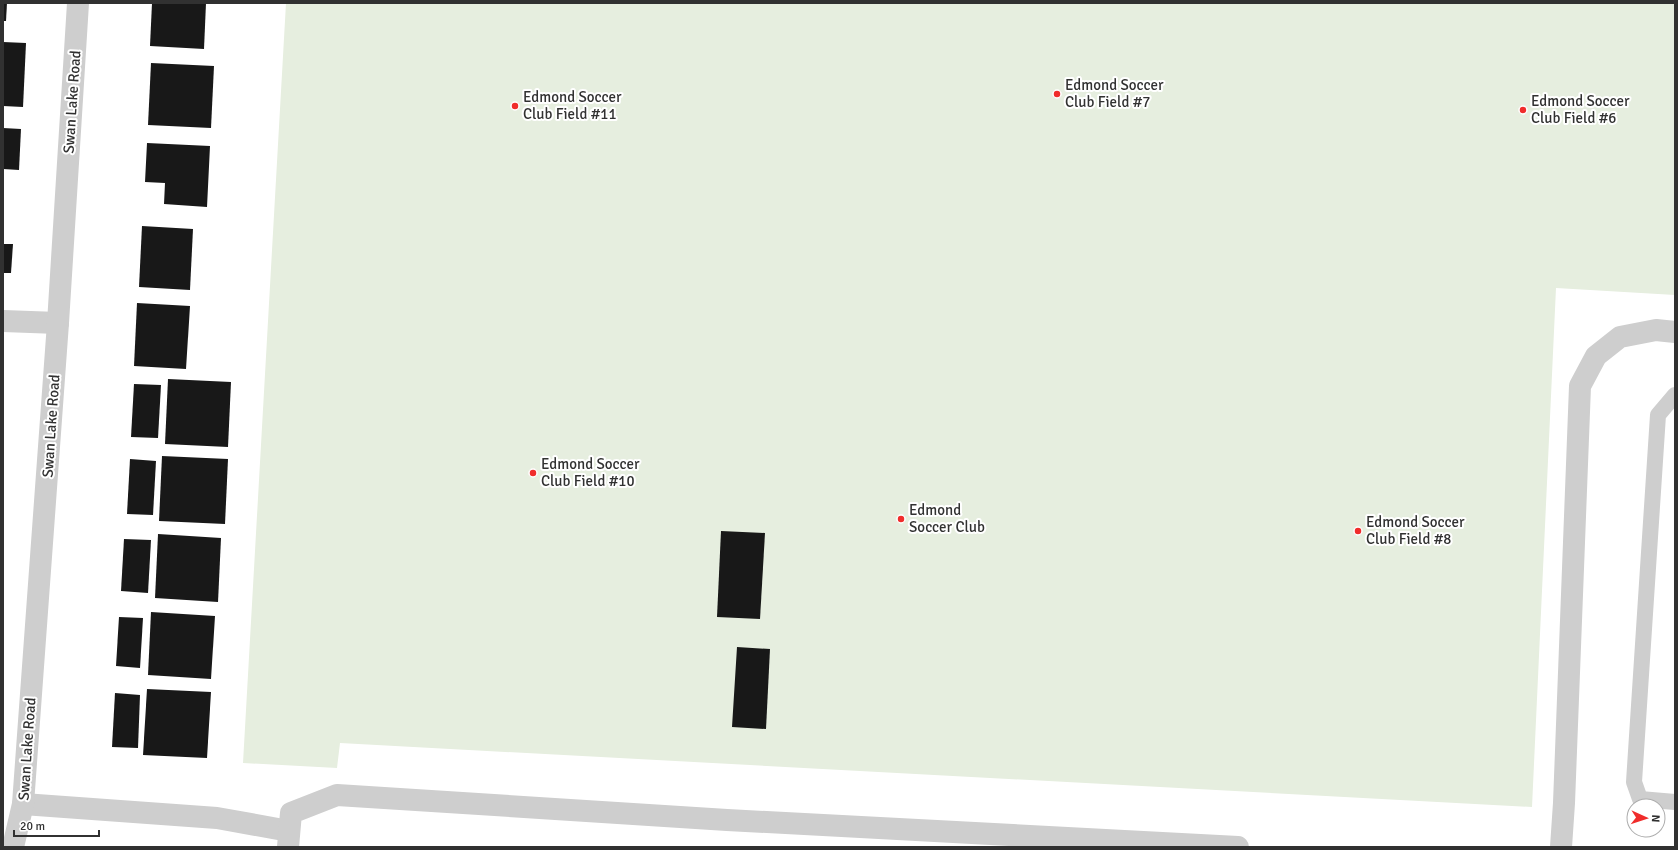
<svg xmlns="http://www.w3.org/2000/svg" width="1678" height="850" font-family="Signika,sans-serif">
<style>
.green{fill:#e6eedf}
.building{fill:#181818}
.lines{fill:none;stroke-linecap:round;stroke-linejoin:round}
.lane{stroke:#cecece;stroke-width:16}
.street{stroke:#cecece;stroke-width:22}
.poi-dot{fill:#f02c2b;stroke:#fff;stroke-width:1.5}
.labels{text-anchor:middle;stroke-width:4;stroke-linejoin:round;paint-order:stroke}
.poi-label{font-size:15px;fill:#313131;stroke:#fff;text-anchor:start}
.street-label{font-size:15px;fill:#313131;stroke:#fff}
</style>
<rect width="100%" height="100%" fill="#fff"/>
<polygon class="green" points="286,3 1675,3 1675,295 1556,288 1532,807 340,743 337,768 243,763"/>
<g class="building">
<polygon points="3,3 7,3 6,21 3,21"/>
<polygon points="152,3 206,3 204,49 150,46"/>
<polygon points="3,42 26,43 23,107 3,106"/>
<polygon points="151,63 214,66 211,128 148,125"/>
<polygon points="3,128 21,129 19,170 3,169"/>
<polygon points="147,143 210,146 207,207 164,204 165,183 145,182"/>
<polygon points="142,226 193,229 190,290 139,287"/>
<polygon points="3,244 13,244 11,273 3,273"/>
<polygon points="137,303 190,306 186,369 134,366"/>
<polygon points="168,379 231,382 228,447 165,444"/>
<polygon points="134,384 161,385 158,438 131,437"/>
<polygon points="162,456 228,459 225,524 159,521"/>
<polygon points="130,459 156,461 153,515 127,514"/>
<polygon points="721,531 765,533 760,619 717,617"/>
<polygon points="158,534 221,538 218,602 155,598"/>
<polygon points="124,539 151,540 148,593 121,591"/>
<polygon points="151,612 215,616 211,679 148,675"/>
<polygon points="119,617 143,618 140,668 116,666"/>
<polygon points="737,647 770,649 766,729 732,727"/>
<polygon points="147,689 211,692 207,758 143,755"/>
<polygon points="115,693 140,695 138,748 112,747"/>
</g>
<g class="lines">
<polyline class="lane" points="1675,395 1658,415 1634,782 1640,799 1675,802"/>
<g class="street">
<polyline points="3,321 58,323"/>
<polyline points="23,804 217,818 289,831"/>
<polyline points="13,847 23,804 58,323 78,3"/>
<polyline points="288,847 291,813 337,795 727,820 1238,847"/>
<polyline points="1561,847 1564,803 1580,386 1596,356 1620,337 1656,330 1675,332"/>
</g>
</g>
<g class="poi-dot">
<circle cx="1057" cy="94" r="4"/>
<circle cx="515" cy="106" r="4"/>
<circle cx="1523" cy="110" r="4"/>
<circle cx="533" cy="473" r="4"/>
<circle cx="901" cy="519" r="4"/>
<circle cx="1358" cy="531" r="4"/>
</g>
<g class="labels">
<g class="poi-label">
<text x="1065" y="90">Edmond Soccer<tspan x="1065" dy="17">Club Field #7</tspan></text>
<text x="523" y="102">Edmond Soccer<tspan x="523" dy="17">Club Field #11</tspan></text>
<text x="1531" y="106">Edmond Soccer<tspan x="1531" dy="17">Club Field #6</tspan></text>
<text x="541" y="469">Edmond Soccer<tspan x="541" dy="17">Club Field #10</tspan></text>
<text x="909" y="515">Edmond<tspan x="909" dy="17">Soccer Club</tspan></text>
<text x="1366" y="527">Edmond Soccer<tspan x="1366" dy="17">Club Field #8</tspan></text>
</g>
<g class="street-label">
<text transform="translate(72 102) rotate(-86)" y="5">Swan Lake Road</text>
<text transform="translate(51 426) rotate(-86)" y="5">Swan Lake Road</text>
<text transform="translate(27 749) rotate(-86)" y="5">Swan Lake Road</text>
</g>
</g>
<rect width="1678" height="850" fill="none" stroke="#313131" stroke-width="8"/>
<g transform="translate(1646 818) rotate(93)"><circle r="19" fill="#ffffff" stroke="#adadad"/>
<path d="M0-3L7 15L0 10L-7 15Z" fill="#f02c2b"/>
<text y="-6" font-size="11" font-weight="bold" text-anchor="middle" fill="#313131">N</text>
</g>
<path d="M14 830v6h85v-6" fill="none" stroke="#313131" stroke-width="2"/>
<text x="20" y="830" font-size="12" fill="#313131" stroke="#ffffff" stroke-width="3" paint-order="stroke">20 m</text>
</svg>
